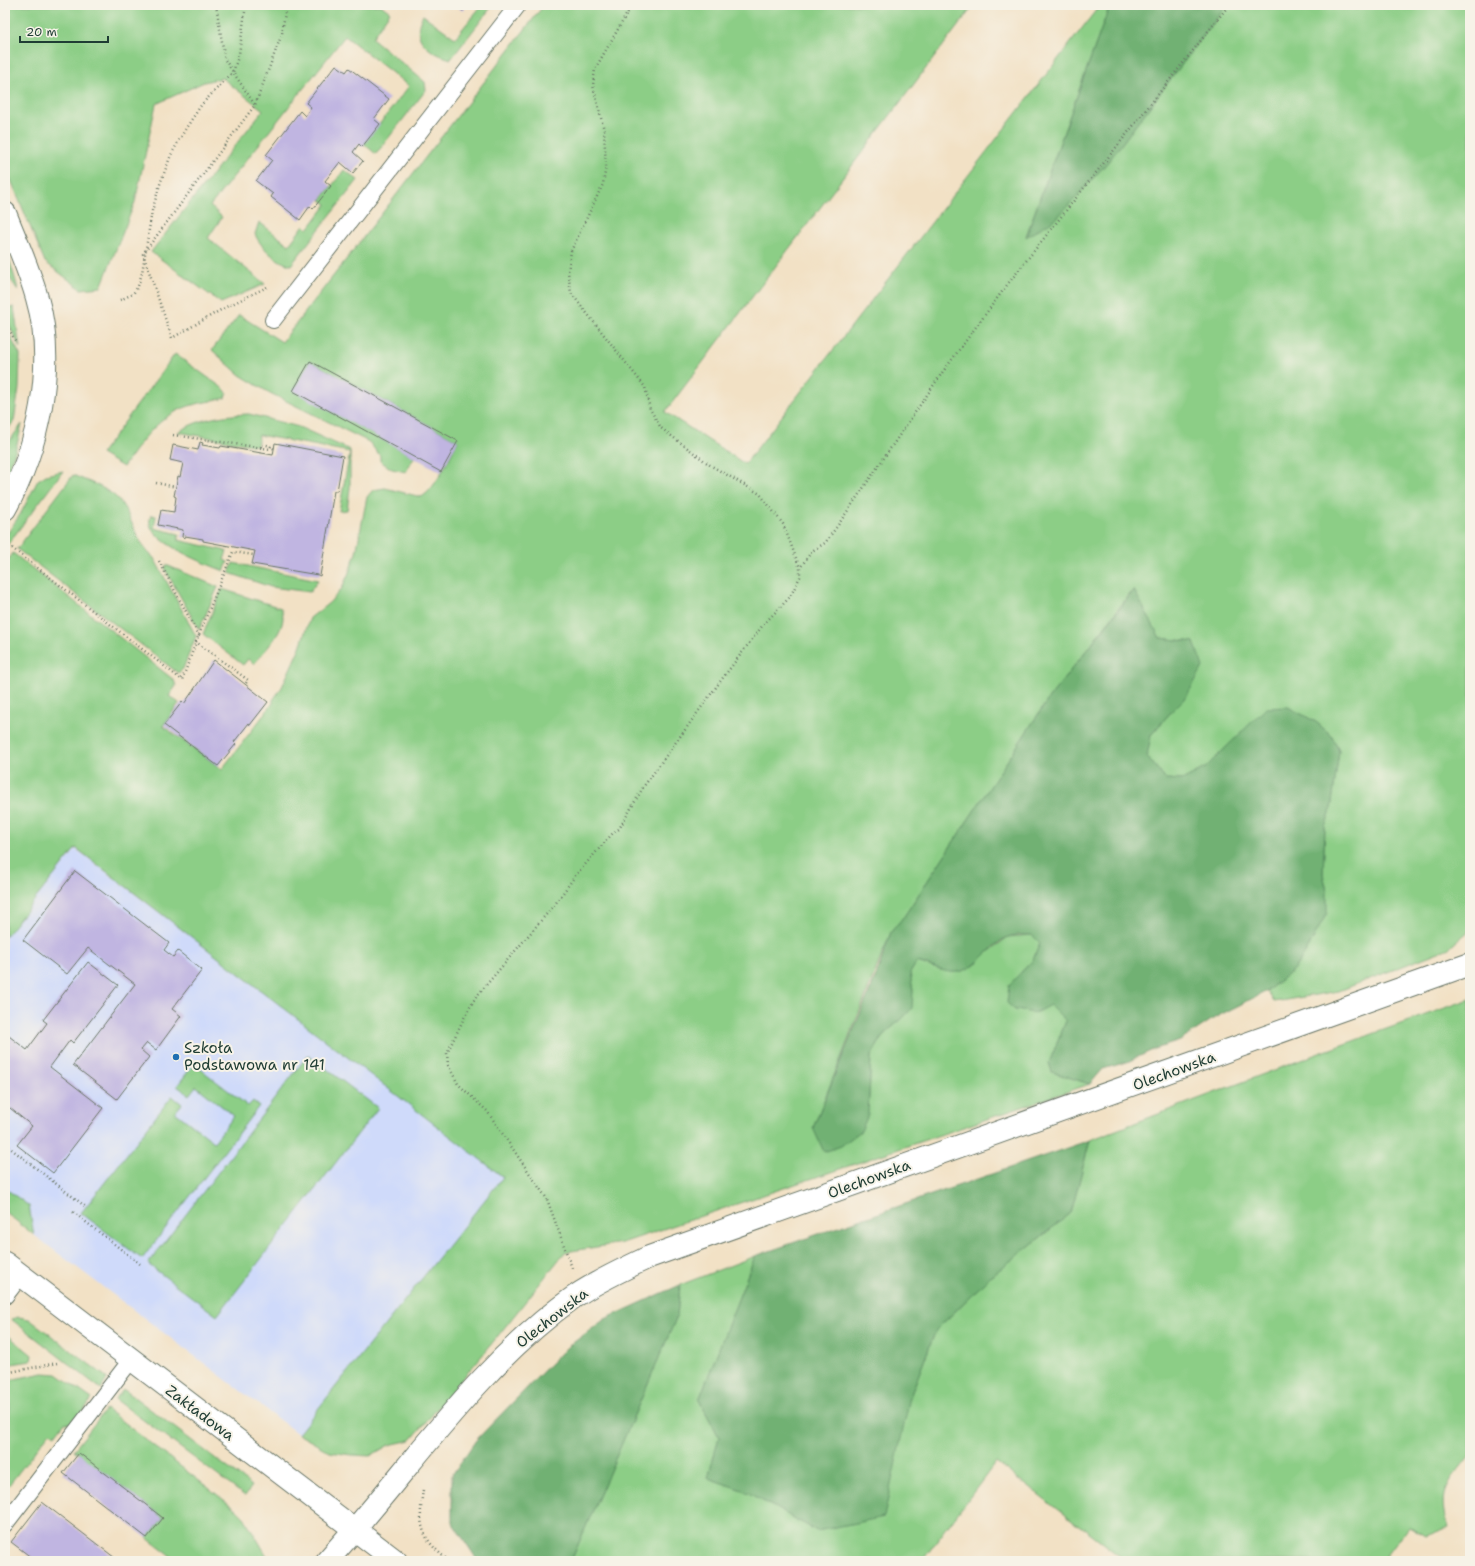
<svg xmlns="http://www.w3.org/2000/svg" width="1475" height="1566" font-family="'Shantell Sans',sans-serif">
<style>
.built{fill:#cfdafa}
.green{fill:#8cce86;stroke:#56865d}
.forest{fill:#71b173;stroke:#487754}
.building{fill:#c0b5e1}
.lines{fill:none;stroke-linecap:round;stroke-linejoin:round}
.lane-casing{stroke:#697667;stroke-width:18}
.street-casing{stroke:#697667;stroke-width:24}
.secondary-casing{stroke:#697667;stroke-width:24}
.path{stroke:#697667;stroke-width:2.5;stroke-dasharray:1 3;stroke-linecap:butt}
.lane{stroke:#fff;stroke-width:16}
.street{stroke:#fff;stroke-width:22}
.secondary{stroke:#fff;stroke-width:22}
.poi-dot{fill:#1f6fb2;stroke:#f7f3e8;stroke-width:1.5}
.labels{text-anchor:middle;stroke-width:4;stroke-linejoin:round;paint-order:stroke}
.poi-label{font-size:15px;fill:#1f3d34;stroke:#f7f3e8;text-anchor:start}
.street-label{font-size:15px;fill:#1f3d34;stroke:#f7f3e8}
</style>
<rect width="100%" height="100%" fill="#f7f3e8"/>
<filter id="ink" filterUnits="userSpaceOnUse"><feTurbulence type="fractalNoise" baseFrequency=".025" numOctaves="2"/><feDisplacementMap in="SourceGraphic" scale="8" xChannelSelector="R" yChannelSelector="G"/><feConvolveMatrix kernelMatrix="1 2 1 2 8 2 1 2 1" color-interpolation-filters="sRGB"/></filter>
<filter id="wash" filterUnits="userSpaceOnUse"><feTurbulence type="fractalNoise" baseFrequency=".012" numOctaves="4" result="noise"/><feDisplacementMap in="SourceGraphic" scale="16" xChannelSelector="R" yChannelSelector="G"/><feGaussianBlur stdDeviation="0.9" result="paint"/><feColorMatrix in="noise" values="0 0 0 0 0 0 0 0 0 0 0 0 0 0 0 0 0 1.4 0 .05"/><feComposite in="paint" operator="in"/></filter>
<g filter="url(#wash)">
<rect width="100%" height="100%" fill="#f2e1c5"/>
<g class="built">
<polygon points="76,849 504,1177 298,1434 34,1235 29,1206 5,1188 5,937"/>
<polygon points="5,1383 10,1408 5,1430"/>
</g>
<g class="green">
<polygon points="5,5 381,5 390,12 372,38 425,82 426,90 376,154 364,144 409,86 345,36 210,206 222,217 208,238 265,284 221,303 151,252 263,110 222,78 204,82 156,104 135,202 101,287 81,289 45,262 5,166"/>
<path d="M 482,5 L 493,5 L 451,59 C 429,53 409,39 423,15 L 455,38 Z"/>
<path d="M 544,5 L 974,5 L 665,412 L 745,464 L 1100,5 L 1110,5 L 1026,236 L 1107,163 L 1227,5 L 1470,5 L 1470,930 L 1449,948 L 1339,991 L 1274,1002 L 1267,991 L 1294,969 L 1306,952 L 1327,891 L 1323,874 L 1325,827 L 1331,810 L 1339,751 L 1332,736 L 1316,722 L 1288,707 L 1230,744 L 1205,768 L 1182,780 L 1165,779 L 1147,756 L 1151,735 L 1171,712 L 1186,697 L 1194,642 L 1160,638 L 1133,590 L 1049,698 L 905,915 L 891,932 L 813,1128 L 869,1098 L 871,1056 L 885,1033 L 903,1018 L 913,991 L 910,973 L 917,962 L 940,970 L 974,966 L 987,953 L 1008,937 L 1032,935 L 1040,943 L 1033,960 L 1021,972 L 1050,1005 L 1066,1021 L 1049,1063 L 1052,1072 L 1090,1084 L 622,1243 L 565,1252 L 485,1352 L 411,1440 L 389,1445 L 370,1456 L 352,1455 L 330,1452 L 298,1434 L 503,1177 L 76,848 L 5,937 L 5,564 L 13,553 L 174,680 L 176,686 L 169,696 L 179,703 L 163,726 L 222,769 L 273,703 L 273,700 L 282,687 L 300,647 L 310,618 L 329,603 L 341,590 L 348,575 L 356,553 L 367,497 L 373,490 L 385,488 L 421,497 C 434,492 451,455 458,441 L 310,361 L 294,391 L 414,457 L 406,472 L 392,469 L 380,461 L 380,456 L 369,442 L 268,392 L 240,375 L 212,350 L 239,315 L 282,342 Z"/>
<path d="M 344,170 L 358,180 L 291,265 C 278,263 260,247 255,234 L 259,222 L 289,245 L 304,225 L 308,229 L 327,204 L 321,200 Z"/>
<polygon points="5,245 19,292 5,271"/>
<polygon points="14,307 20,348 5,316 5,309"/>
<polygon points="5,326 20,355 19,388 14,421 5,433"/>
<path d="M 175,354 L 224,389 L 227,393 L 225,398 C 209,402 192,403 177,411 C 153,423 138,446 123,467 L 101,454 Z"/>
<path d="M 249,414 L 299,427 L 350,450 L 350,488 L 347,510 L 339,511 L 350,452 L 259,435 L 257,446 L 178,432 C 200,418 224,415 249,414 Z"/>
<polygon points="22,424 15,452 5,478 5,447"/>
<polygon points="63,471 5,548 5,537 21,513 38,480 46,475"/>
<path d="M 73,475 C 88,482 107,487 119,500 C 134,519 134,541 154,558 L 196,636 L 183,669 L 178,673 L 17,549 Z"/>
<path d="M 151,515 L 156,516 L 154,528 L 179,534 L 178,540 L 227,551 L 224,560 L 228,562 L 224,571 C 207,564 154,544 150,524 C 149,522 150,518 151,515 Z"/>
<polygon points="233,563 318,580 310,592 271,587 229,573"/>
<polygon points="166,565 218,587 199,630 165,569"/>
<path d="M 222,589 L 281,608 C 290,628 266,648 254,664 L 248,659 L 243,665 L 203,634 Z"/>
<path d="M 1470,999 L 1470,1456 C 1449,1484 1437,1490 1449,1527 L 1426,1536 L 1409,1526 L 1383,1561 L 1126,1561 L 996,1462 L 922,1561 L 571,1561 L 677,1316 L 680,1285 L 755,1256 L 699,1400 L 719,1437 L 709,1478 L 745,1491 L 817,1531 L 841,1524 L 910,1397 L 936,1330 L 990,1277 L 1071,1213 L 1090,1140 L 1314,1055 Z"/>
<polygon points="308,1055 378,1108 217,1316 148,1264"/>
<polygon points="194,1064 248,1106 253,1101 259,1106 142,1259 81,1213 172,1096 182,1104 175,1112 214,1142 234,1116 196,1086 189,1095 177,1086"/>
<polygon points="5,1188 29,1206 34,1235 5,1212"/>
<polygon points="19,1317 29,1319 105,1376 107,1379 101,1389 11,1319"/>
<polygon points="5,1333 32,1355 31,1361 5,1365"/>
<polygon points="43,1373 57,1374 92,1399 74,1423 64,1423 55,1435 50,1432 5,1490 5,1430 10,1408 5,1381"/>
<polygon points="123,1390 126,1391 252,1486 245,1496 115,1399"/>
<polygon points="106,1409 237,1510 244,1517 270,1561 177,1561 147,1538 163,1518 74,1450"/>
</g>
<g class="forest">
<polygon points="1110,5 1227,5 1107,163 1057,218 1026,237"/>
<path d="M 1134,590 L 1160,638 L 1194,642 L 1203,667 L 1186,697 L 1171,712 L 1151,735 L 1147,756 L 1165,779 L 1182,780 L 1205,768 L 1266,708 L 1288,707 L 1316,722 L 1332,736 L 1339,751 L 1331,810 L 1325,827 L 1323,874 L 1327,891 L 1327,913 L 1306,952 L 1294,969 L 1267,991 L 1216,1017 L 1180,1041 L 1155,1049 L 1127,1062 L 1103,1069 L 1090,1084 L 1052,1072 L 1049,1063 L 1066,1021 L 1050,1005 L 1035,1013 L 1015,1010 L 1007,1003 L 1009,985 L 1033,960 L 1040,943 L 1032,935 C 1025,935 1014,934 1008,937 C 989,945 979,969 958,972 C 944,974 931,965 917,962 L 910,973 L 913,991 L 912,1008 L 903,1018 L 885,1033 L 871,1056 L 868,1115 L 861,1131 L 841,1146 L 824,1152 L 813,1128 L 877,973 L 891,932 L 905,915 L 1049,698 Z"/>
<polygon points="1090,1140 1071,1213 990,1277 936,1330 910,1397 884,1517 817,1531 745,1491 708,1478 719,1437 699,1400 755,1256"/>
<polygon points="680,1285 677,1316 571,1561 478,1561 452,1522 452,1475 476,1440 566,1348 605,1319"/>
</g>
<g id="blocks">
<g class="building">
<polygon points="455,5 467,5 463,11"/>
<polygon points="336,65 346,72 349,68 389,99 374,119 380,124 362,147 359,144 353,152 363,161 353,173 340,162 325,181 331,186 313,209 310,206 300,220 271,197 273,194 256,181 272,160 266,155 300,111 305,116 311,107 306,103"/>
<polygon points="310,361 458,441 441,472 293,391"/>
<polygon points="200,442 203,443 202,445 220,448 221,446 273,455 275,443 343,456 337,491 334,491 320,576 318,575 252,564 255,551 203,541 203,539 185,536 185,538 182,537 183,530 158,525 161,510 174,512 176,497 174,496 178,476 180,477 183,463 170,460 173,445 198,450"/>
<polygon points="214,660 268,702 250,725 249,723 234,742 236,744 218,766 164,725 182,702 184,704"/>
<polygon points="75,871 169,943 164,950 173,957 178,951 202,970 172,1009 181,1016 156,1050 147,1043 141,1050 149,1057 117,1099 73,1065 135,984 88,948 67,974 23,940"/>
<polygon points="88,962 118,985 73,1043 70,1040 50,1067 103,1108 53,1173 17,1145 32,1126 5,1104 5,1033 27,1050 47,1023 43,1020"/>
<polygon points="79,1453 163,1518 147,1538 63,1473"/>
<polygon points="42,1502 119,1561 36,1561 11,1542"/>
</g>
</g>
</g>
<g filter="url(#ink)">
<use href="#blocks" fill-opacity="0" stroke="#697667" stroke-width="1"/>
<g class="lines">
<g class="lane-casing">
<g id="lane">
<polyline points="273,320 518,5"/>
<polyline points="5,1296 21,1275"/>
<polyline points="5,1524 131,1360"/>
</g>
</g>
<g class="street-casing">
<g id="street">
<path d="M 5,213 C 16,241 29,269 37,298 C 57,366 38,449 5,509"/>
<polyline points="327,1561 355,1529"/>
</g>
</g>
<g class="secondary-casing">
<g id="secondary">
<polyline points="5,1263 396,1561"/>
<path d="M 355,1529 C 424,1449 487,1359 574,1297 C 597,1281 624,1269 649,1257 L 1470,964"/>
</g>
</g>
<g class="path">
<polyline points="216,5 225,60 255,105"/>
<polyline points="632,5 595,69 593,85 604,130 606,166 603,184 571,251 568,272 571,293 645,387 650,409 661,428 710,465 760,494 783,524 800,568"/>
<polyline points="267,287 226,307 172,338 143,254 255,105 282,34 286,5"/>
<polyline points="120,300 133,294 138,286 142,273 152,211 161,181 171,155 186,128 202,104 233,72 239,54 246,5"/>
<polyline points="5,322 16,342"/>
<polyline points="173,435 270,449 271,446 274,449"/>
<polyline points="261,447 262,444 271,446"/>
<polyline points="156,483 176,487"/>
<polyline points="12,548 182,680 196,642"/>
<polyline points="159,561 199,636"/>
<polyline points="246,683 248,680 196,642 233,552 254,555"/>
<polyline points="5,1144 86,1207"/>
<polyline points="73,1212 140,1264"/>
<polyline points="572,1268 547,1199 487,1111 458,1084 448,1065 447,1053 467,1012 476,997 556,903 575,876 613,833 619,829 644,786 722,679 763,625 790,597 800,577 800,568 812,551 825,543 838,525 942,373 1007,285 1229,5"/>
<polyline points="5,1373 57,1363"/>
<path d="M 423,1490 C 418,1525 420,1538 449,1561"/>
</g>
<use href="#lane" class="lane"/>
<use href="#street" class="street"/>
<use href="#secondary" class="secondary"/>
</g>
</g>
<circle class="poi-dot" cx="176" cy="1057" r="4"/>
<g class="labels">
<g class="poi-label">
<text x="184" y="1053">Szkoła<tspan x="184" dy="17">Podstawowa nr 141</tspan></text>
</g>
<g class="street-label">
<text transform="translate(1174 1071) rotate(-20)" y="5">Olechowska</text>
<text transform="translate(869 1179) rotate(-20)" y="5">Olechowska</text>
<text transform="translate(552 1318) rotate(-38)" y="5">Olechowska</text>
<text transform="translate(200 1413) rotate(37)" y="5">Zakładowa</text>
</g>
</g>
<rect width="1475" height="1566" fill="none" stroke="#f7f3e8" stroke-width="20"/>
<path d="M20 36v6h88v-6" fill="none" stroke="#1f3d34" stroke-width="2"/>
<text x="26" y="36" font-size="12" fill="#1f3d34" stroke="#f7f3e8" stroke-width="3" paint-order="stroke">20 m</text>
</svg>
